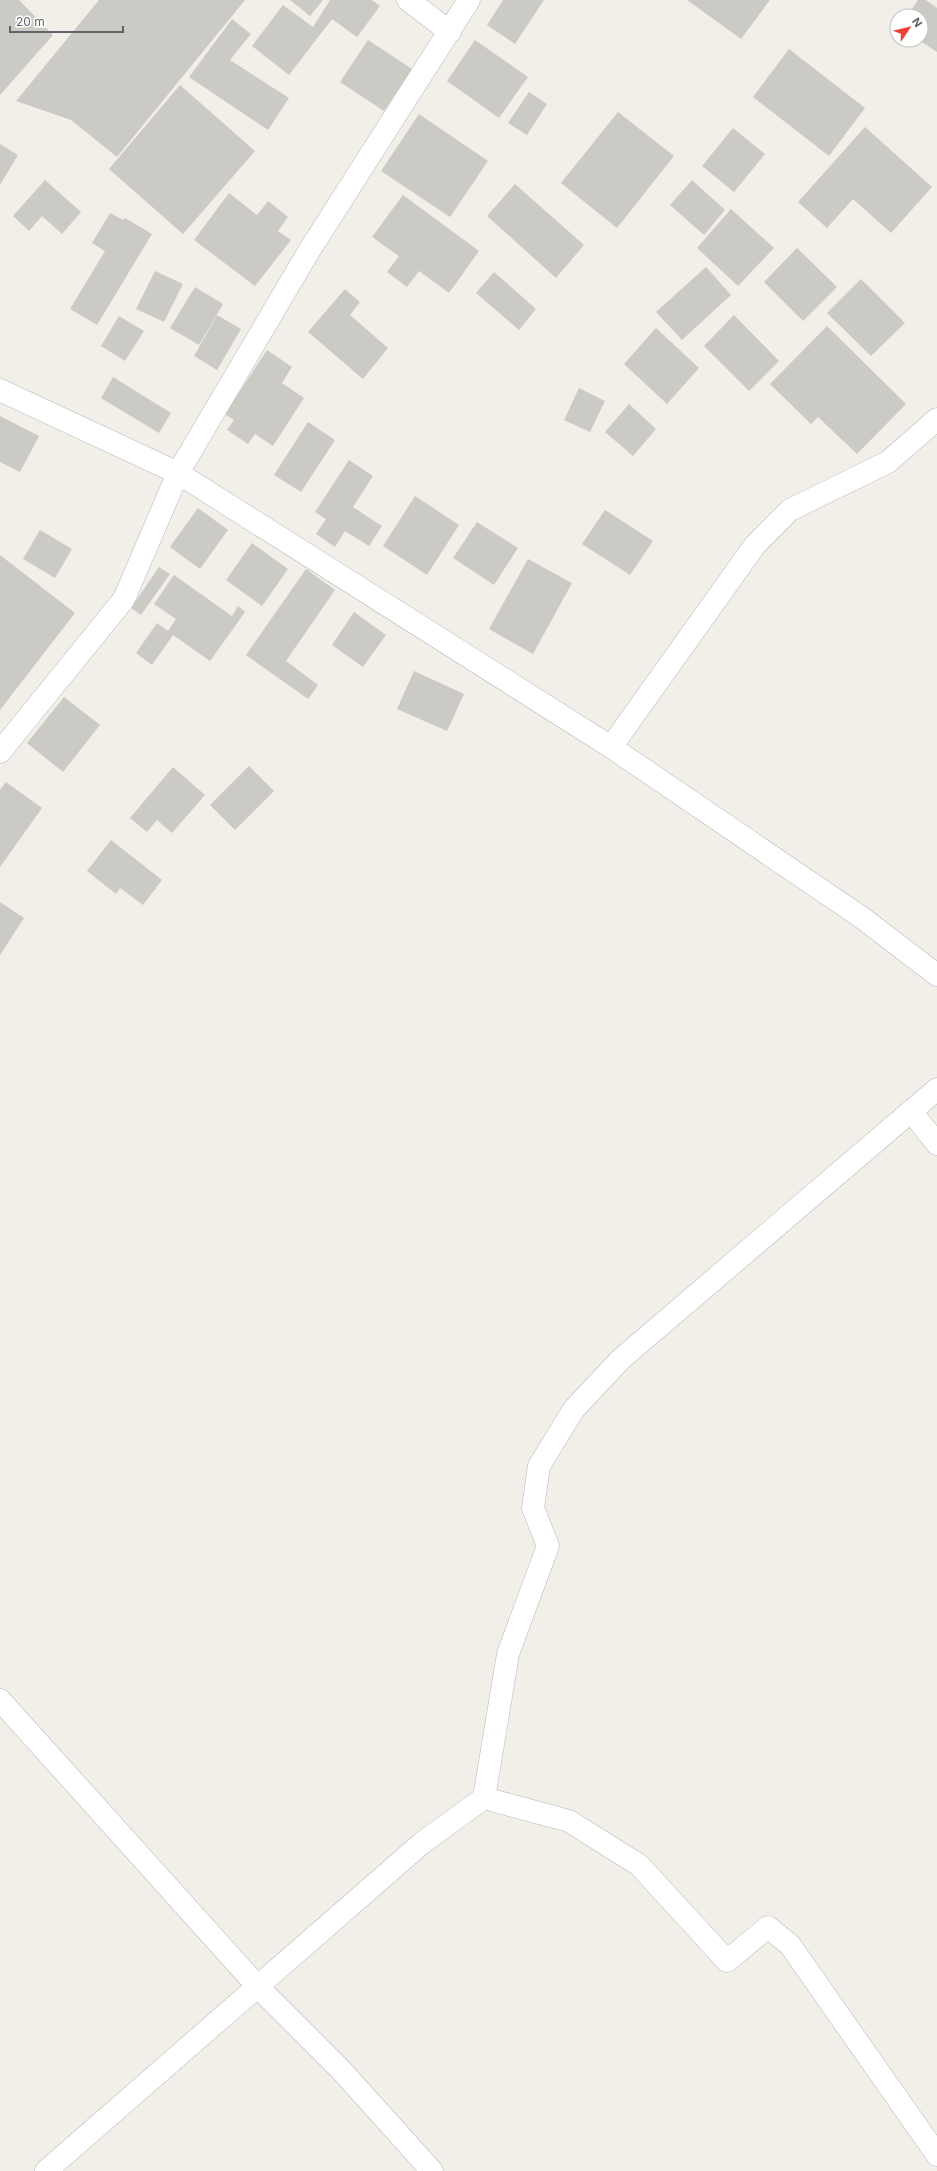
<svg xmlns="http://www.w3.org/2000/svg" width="937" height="2171" font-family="Inter,sans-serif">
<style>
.building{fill:#cccac5}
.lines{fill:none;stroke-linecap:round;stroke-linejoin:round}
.minor-casing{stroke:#b5b8bc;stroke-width:23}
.minor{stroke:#fff;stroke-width:22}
</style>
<rect width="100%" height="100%" fill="#f1efe8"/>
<g class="building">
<polygon points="0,0 19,0 53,35 0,95"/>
<polygon points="99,0 245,0 117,157 71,120 16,101"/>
<polygon points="290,0 323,0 310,16"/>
<polygon points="330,0 372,0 380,6 357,37 332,19 289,75 252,46 283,5 313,27"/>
<polygon points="503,0 544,0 515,44 487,25"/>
<polygon points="687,0 770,0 741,39"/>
<polygon points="918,0 926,0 937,8 937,52 919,40 921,40 921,16 907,16"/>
<polygon points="232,19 251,34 230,60 289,98 268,130 189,77"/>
<polygon points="368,40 412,69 384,111 340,82"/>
<polygon points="475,40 528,77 499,118 447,81"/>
<polygon points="789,49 865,108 829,156 753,97"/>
<polygon points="180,85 255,151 183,234 109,169"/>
<polygon points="529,92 547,104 527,135 508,123"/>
<polygon points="618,112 674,156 617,228 561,183"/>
<polygon points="419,114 488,161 450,217 381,171"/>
<polygon points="865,127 932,187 891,233 853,199 827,228 798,202"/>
<polygon points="733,128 765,154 734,192 702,166"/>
<polygon points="0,144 18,155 0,185"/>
<polygon points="45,180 81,212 62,234 42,216 29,231 13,216"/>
<polygon points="692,180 725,210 704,235 670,205"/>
<polygon points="515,184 584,245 556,278 487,216"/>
<polygon points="229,193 257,215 268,201 288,217 278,231 291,240 255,286 194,240"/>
<polygon points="403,195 479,251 449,293 419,271 407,287 387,272 399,256 372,237"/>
<polygon points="731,209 774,248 738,286 697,248"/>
<polygon points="110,213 123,220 125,218 152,234 97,325 70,309 105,251 92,243"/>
<polygon points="797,248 837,287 803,321 764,282"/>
<polygon points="706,267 731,295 682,340 656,312"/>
<polygon points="155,271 183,284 164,322 136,309"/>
<polygon points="494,272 536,309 519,330 476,293"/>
<polygon points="861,279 905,323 871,356 827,313"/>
<polygon points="195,287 223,304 199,345 170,328"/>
<polygon points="345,289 360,302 350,315 388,348 363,379 308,332"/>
<polygon points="217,315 241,329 217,370 194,356"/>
<polygon points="734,315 779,361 749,391 704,346"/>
<polygon points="119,316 144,331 125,361 101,346"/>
<polygon points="827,326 906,404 857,454 818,417 811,424 770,384"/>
<polygon points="656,328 699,368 667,404 624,364"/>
<polygon points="267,350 292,367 282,383 304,398 273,446 255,434 248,444 227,430 234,420 225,414"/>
<polygon points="113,377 171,413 159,433 101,398"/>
<polygon points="579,388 605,401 590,432 564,420"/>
<polygon points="629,404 656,429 633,456 605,432"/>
<polygon points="0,416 39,436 20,472 0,462"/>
<polygon points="308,422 335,440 301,492 274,475"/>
<polygon points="349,460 373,476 353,507 382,526 369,546 345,531 335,547 316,534 326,519 315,512"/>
<polygon points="415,496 459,525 427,575 383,546"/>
<polygon points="198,508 228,530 200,569 170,547"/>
<polygon points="605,510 653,541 630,575 582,544"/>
<polygon points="477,522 518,548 494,585 453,558"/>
<polygon points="40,530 72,549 55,578 23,559"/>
<polygon points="252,543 288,569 262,606 226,580"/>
<polygon points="0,555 75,613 0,710"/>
<polygon points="528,559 572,583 533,654 489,629"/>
<polygon points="159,567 170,574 141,615 131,608"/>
<polygon points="306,569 335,590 286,661 318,685 308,699 246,655"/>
<polygon points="174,575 232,616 238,606 245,612 210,661 173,635 152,665 136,653 157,623 168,631 176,619 154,604"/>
<polygon points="354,612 386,635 363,667 332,645"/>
<polygon points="414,671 464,694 447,731 397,709"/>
<polygon points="64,697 100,725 63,772 27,743"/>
<polygon points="249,766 274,791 235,830 210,805"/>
<polygon points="173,767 205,795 172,833 157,820 147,832 130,818"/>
<polygon points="6,782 42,808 0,867 0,790"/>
<polygon points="111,840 162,880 143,905 120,888 116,894 87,871"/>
<polygon points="0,902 24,918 0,955"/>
</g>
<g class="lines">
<g class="minor-casing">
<g id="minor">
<polyline points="408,0 450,32"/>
<polyline points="0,390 178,473 611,747 861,917 937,975"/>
<polyline points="611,747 755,545 790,510 888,462 937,419"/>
<polyline points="0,752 124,599 178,473 309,251 469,0"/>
<polyline points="911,1111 937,1144"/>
<polyline points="0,1700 258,1987 341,2070 432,2171"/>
<polyline points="484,1798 569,1821 639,1865 727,1961 768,1927 790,1945 937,2155"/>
<polyline points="46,2171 422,1843 484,1798 508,1654 548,1546 533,1508 539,1466 574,1409 621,1359 937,1089"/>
</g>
</g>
<use href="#minor" class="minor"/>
</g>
<g transform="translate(909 28) rotate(55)"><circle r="19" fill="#ffffff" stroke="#bfc1c3"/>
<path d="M0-3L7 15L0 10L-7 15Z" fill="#ea4335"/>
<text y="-6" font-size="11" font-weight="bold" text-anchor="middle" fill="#5f6368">N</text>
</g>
<path d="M10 26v6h113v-6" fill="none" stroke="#5f6368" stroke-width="2"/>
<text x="16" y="26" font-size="12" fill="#5f6368" stroke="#ffffff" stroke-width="3" paint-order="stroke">20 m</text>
</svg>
